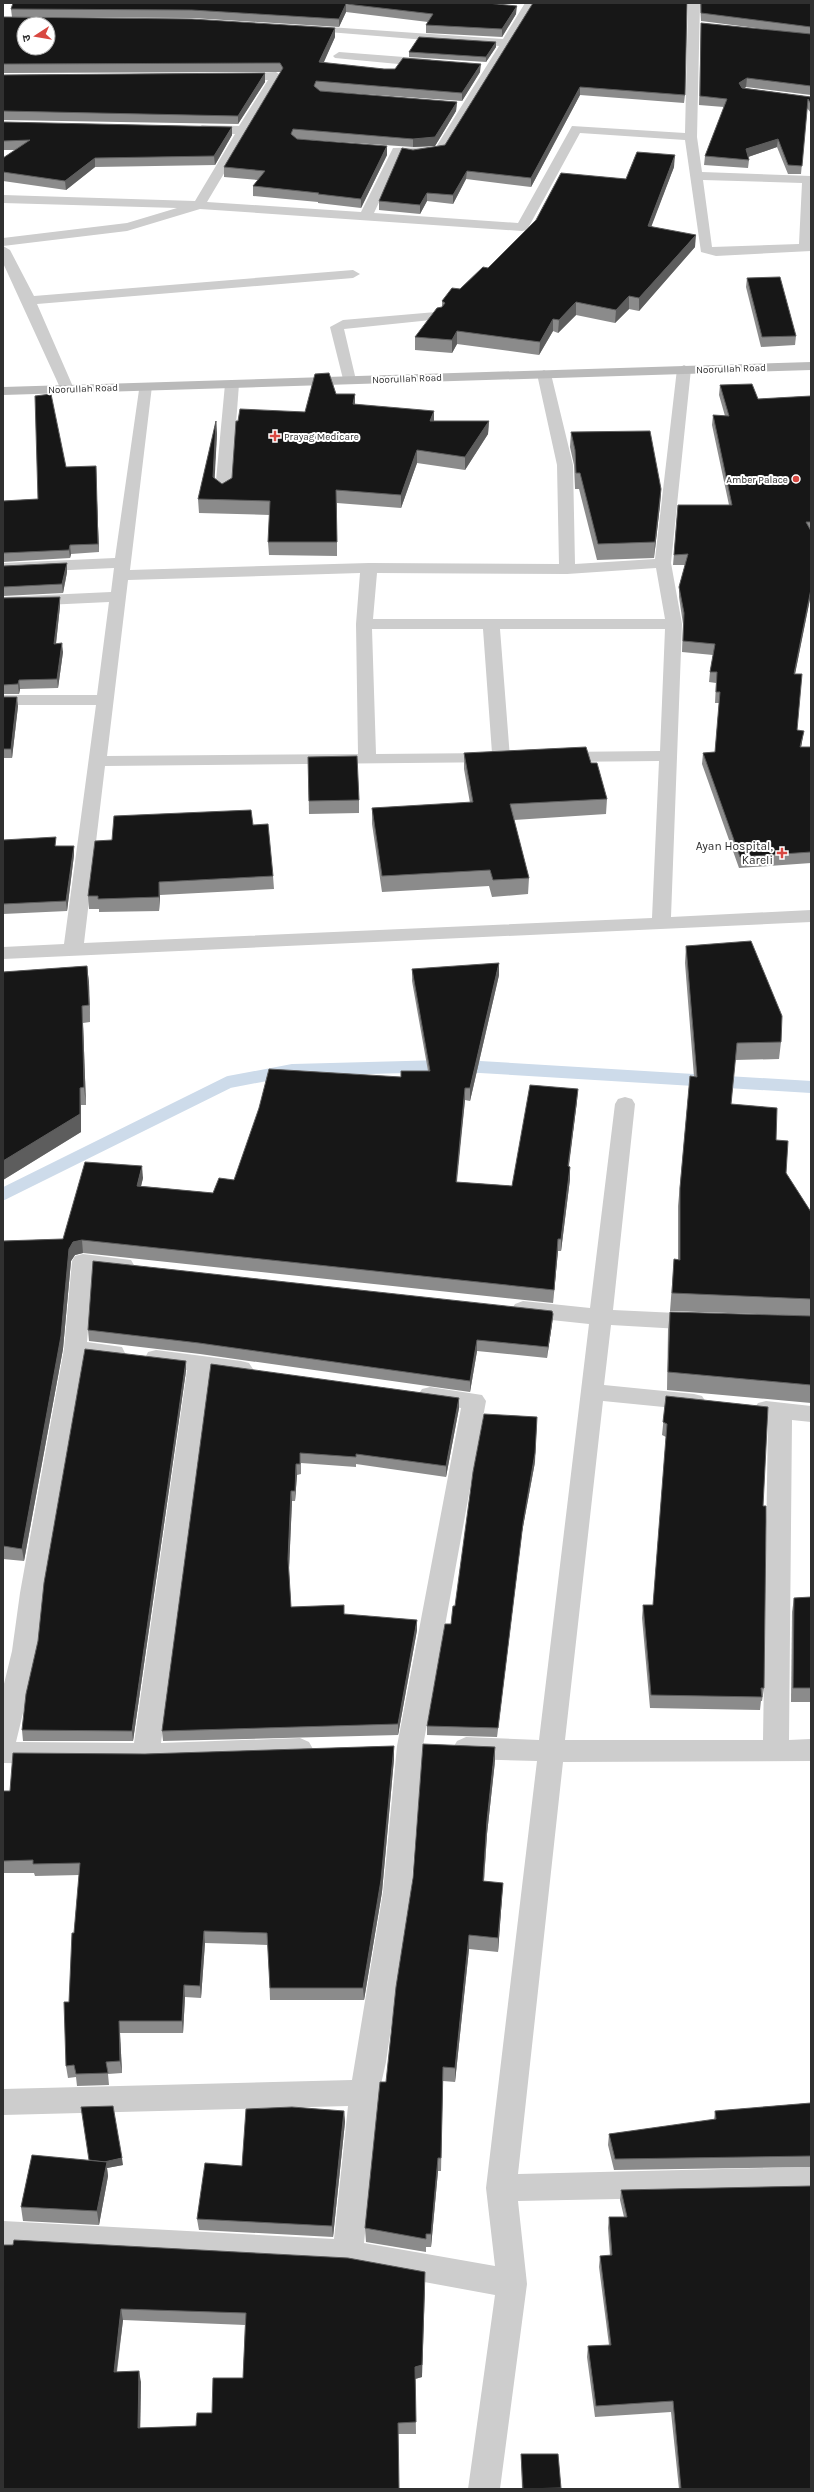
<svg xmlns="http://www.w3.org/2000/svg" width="814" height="2492" font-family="Karla,'Noto Sans Devanagari',sans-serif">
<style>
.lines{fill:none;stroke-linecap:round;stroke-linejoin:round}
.stream{stroke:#cddbea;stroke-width:12}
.minor{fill:#cdcdcd;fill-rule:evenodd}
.secondary{fill:#bababa;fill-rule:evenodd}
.wall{fill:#8b8b8b;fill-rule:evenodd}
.shaded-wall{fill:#5d5d5d}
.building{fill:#171717;stroke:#5d5d5d;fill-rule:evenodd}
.poi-dot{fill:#d84841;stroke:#fff;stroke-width:1.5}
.labels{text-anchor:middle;stroke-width:4;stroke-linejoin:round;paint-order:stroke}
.far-street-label{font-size:10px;fill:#303030;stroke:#fff}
.far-poi-label{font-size:10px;fill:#303030;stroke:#fff;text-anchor:start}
.poi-label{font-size:12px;fill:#303030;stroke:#fff;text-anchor:end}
</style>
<rect width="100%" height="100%" fill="#fff"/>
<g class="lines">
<g class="stream">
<polyline points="463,1066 811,1087"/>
<polyline points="3,1194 229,1082 293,1070 444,1066"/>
</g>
<g class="minor">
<path d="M 525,3 L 537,3 L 444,153 L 413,157 L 401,155 L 374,213 L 518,223 L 572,126 L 685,133 L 688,3 L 700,3 L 697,137 L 702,172 L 811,176 L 811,251 L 716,256 L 701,252 L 685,140 L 580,133 L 527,230 L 522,231 L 200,209 L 127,231 L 3,246 L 10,250 L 34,296 L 353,270 L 360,274 L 353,278 L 37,304 L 74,389 L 67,393 L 62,392 L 3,263 L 3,238 L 127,223 L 177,208 L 3,203 L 3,195 L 195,201 L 235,134 L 202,133 L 196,129 L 202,125 L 239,126 L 268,80 L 236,81 L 230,77 L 232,74 L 276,72 L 282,76 L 207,202 L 361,212 L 393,148 L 436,147 L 499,46 L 304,30 L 300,29 L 300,25 L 503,39 ZM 703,180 L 802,183 L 799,244 L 712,247 Z"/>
<polygon points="339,52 430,59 436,63 430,67 335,58 333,56"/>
<polygon points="436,312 443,316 441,319 344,329 356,380 349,384 344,383 330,327 343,320"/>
<path d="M 684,365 L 691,369 L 671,563 L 682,624 L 671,917 L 811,910 L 811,922 L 3,959 L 3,947 L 64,944 L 96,705 L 3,705 L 3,695 L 97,695 L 109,602 L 3,607 L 3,597 L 111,592 L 114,568 L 3,573 L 3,563 L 115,558 L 140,383 L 150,383 L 152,386 L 130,570 L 369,563 L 559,564 L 557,465 L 537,374 L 544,370 L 551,374 L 573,465 L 575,564 L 655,559 L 677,369 ZM 656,568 L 665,619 L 373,619 L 377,573 L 567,574 ZM 360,573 L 356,624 L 358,754 L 107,756 L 128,580 ZM 372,629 L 483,629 L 492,753 L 376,754 ZM 500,629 L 665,629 L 660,751 L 559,752 L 553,753 L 550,757 L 553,761 L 559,762 L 659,761 L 652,918 L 84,943 L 105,766 L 507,762 L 510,758 Z"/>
<polygon points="232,380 239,384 231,491 223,496 215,491 225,384"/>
<polygon points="625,1097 632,1099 635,1104 613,1310 698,1314 706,1316 709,1322 706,1328 698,1330 611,1325 604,1385 694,1394 702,1396 706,1402 702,1408 694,1410 603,1401 565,1740 763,1740 768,1418 758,1415 754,1409 758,1403 766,1401 811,1406 811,1422 792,1420 789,1740 811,1739 811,1761 563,1762 518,2174 811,2167 811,2195 518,2201 527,2284 500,2489 468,2489 495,2295 348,2268 3,2249 3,2221 334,2239 348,2106 3,2115 3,2089 352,2080 383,1892 397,1746 461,1408 422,1401 418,1395 422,1389 430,1387 482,1395 486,1401 423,1746 411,1892 386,2062 379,2093 364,2243 495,2266 486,2188 537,1761 466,1759 457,1755 453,1748 457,1741 466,1737 539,1740 589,1324 523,1317 515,1314 512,1309 515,1304 523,1301 590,1308 615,1104 618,1099"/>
<polygon points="83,1254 131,1260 134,1265 131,1270 123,1272 93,1269 87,1342 122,1347 125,1353 122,1359 114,1361 85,1358 44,1593 38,1651 16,1742 134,1743 187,1370 148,1364 145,1358 148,1352 156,1350 241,1361 249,1363 253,1369 249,1375 241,1377 210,1373 161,1743 300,1738 309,1742 313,1749 309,1756 300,1760 146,1765 3,1763 3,1688 12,1651 20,1593 64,1349 72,1261 75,1256"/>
</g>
<polygon class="secondary" points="811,362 811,370 3,395 3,387"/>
</g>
<g class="wall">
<polygon points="487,3 516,14 502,37 426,33 426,25 428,22 346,12 339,27 192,18 12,17 11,9"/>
<polygon points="506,3 524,3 522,4"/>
<polygon points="533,3 685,95 684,103 580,95 531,187 466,179 453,204 427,201 420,214 379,210 379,201 413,150 445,145"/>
<polygon points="700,3 811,3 811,95 746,87 744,88 811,97 811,113 807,108 801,174 788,174 777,147 748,157 749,160 748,168 704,165 705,156 724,107 699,105 701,23 789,32 701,21"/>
<polygon points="3,17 335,37 323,63 384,69 480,72 462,101 320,91 457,102 456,111 435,146 413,147 298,139 387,155 361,208 318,203 318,202 253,196 253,186 258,180 224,177 224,167 281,72 280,72 3,73"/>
<polygon points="496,47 486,62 409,57 409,52"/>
<polygon points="265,73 265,82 238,124 3,120 3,75"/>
<polygon points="3,122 232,135 215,165 95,167 66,190 3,181 3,158 16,150 3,150"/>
<polygon points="674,167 651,226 695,247 639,311 629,309 615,323 576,315 558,333 553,331 539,355 457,344 452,353 415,350 415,337 442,307 442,301 460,289 488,268 626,179"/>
<polygon points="747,278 796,336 795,345 761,347 746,287"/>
<polygon points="720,385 758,399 811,396 811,594 795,674 797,730 802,742 801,747 811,747 811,863 739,868 702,764 703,753 715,752 719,703 715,703 716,683 709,682 710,672 713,655 682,652 683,624 679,597 679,587 685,565 673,565 678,505 729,505 712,425 713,415 725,416 719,395"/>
<polygon points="336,394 355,394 355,404 434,421 489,421 488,434 465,470 417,463 401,508 337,503 337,556 269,555 268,542 270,515 199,513 198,499 216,421 217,434 214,479 222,484 232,478 305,412"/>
<polygon points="571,432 661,489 660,505 654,558 597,560 579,489 575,489 574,465 570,447"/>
<polygon points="66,467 96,475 99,552 71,554 70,558 3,562 3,501 38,499"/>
<polygon points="3,566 67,572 63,593 3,596"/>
<polygon points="60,597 60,606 56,644 63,652 58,688 20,689 19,694 3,694 3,598"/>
<polygon points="3,697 18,706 12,758 3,758"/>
<polygon points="464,753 591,763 607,799 606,814 514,820 529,878 528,894 492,897 489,886 382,892 372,824 372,808 470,803 464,769"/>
<polygon points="308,757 359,800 359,813 309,814"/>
<polygon points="253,825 273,876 274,889 160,895 159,911 99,912 99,909 89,909 88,896 112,840"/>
<polygon points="3,840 56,846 74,846 74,855 67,911 3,914"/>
<polygon points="686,946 781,1042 779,1059 735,1060 731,1104 776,1140 786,1173 811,1212 811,1403 667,1390 668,1329 670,1312 810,1316 670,1311 674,1259 678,1260 678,1206 690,1076 694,1077 685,963"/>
<polygon points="87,966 89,983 90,1022 83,1023 86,1105 81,1105 81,1132 3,1180 3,972"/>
<polygon points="412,969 499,975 470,1101 465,1100 457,1182 512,1186 577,1101 569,1166 570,1179 561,1251 558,1251 553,1303 83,1253 75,1255 71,1261 63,1349 24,1561 3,1559 3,1241 63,1239 143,1178 141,1186 213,1193 401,1077 428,1071 412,981"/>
<polygon points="553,1314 552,1324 547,1358 477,1351 470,1392 200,1354 89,1341 88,1330"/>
<polygon points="211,1364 459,1398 459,1408 446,1477 356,1464 356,1467 301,1463 301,1474 297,1475 295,1501 292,1501 289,1568 291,1607 344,1614 417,1630 398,1735 163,1741 162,1731"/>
<polygon points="186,1371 133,1741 23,1741 22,1730"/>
<polygon points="666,1396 763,1506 764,1688 762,1701 761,1701 760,1710 650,1708 642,1618 643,1605 653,1605 666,1437 662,1435"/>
<polygon points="535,1462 522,1532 497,1737 427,1735 427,1726 451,1624 455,1606"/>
<polygon points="811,1597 811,1702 791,1702 792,1612 794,1598"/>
<polygon points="394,1746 394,1759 382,1892 364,2000 270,2000 268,1945 205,1943 201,1998 185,1997 183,2033 120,2033 122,2073 108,2074 109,2085 77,2086 76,2077 68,2078 66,2066 69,2002 74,1933 79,1875 35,1876 34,1873 3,1873 3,1791 10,1791 145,1754"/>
<polygon points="495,1761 487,1834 484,1881 502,1897 498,1952 469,1949 455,2082 443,2081 441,2171 438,2171 431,2247 426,2247 426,2252 366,2242 365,2228 386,2082"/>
<polygon points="811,2103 811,2167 614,2170 608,2145 609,2134 714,2120 715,2111"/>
<polygon points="344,2111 345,2122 333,2237 199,2230 197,2219 242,2166"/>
<polygon points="32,2155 123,2165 107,2168 108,2176 99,2225 23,2221 21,2207"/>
<polygon points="621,2190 811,2489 679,2489 671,2412 595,2417 587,2357 588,2346 609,2345 599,2267 600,2256 610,2256 608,2228 609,2217 624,2217 620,2200"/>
<path d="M 3,2245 L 348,2258 L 422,2377 L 415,2379 L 416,2434 L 398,2434 L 3,2489 ZM 123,2320 L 245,2325 L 243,2378 L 212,2413 L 196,2426 L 140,2428 L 141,2382 L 117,2372 Z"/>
<polygon points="521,2454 558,2454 561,2489 522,2489 521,2461"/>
</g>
<g class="shaded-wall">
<polygon points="346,4 346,12 339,27 339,19"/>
<polygon points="517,6 516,14 502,37 502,29"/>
<polygon points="335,28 335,37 320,71 319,62"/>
<polygon points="496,42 496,47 486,62 486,57"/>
<polygon points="481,64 480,72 462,101 462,93"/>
<polygon points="265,73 265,82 238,124 238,116"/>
<polygon points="747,78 746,87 739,92 739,83"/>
<polygon points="580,87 580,95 531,187 531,178"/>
<polygon points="457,102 456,111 435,146 413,147 413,139"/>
<polygon points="232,127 232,135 215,165 214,156"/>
<polygon points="778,139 777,147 745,158 746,149"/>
<polygon points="387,146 387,155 361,208 361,199"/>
<polygon points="675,155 674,167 647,238 648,226"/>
<polygon points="95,158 95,167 66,190 65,181"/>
<polygon points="467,171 466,179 453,204 453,195"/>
<polygon points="427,193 427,201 420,214 420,205"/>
<polygon points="696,235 695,247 639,311 639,298"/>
<polygon points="629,296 629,309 615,323 616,310"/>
<polygon points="576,302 576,315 558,333 559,320"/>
<polygon points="553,319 553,331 539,355 540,342"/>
<polygon points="457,331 457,344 452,353 452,340"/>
<polygon points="355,394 355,407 353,404"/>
<polygon points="434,411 434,424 430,421"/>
<polygon points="216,421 217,434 214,491 213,477"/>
<polygon points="489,421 488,434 465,470 465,457"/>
<polygon points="417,450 417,463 401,508 401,495"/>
<polygon points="96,466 96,475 99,552 98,544"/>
<polygon points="661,489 660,505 654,558 655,542"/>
<polygon points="70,545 71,554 70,558 69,550"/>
<polygon points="67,563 67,572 63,593 62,584"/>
<polygon points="811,589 811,594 793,684 794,674"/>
<polygon points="60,597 60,606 55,652 54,644"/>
<polygon points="62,643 63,652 58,688 57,679"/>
<polygon points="19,680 20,689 19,694 18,684"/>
<polygon points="17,697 18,706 12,758 11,749"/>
<polygon points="804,731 802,742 799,758 800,747"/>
<polygon points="74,846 74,855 67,911 66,901"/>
<polygon points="159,882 160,895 159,911"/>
<polygon points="499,963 499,975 470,1101 470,1088"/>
<polygon points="87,966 89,983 90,1022 89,1005"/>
<polygon points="82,1006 83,1023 86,1105 84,1087"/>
<polygon points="80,1088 81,1105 81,1132 3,1180 3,1161"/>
<polygon points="465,1088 465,1100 455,1194 456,1182"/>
<polygon points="578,1089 577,1101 567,1179 568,1166"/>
<polygon points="142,1166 143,1178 138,1198 137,1186"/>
<polygon points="570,1167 570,1179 561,1251 561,1239"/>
<polygon points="558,1239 558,1251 553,1303 554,1290"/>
<polygon points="82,1240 83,1253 75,1255 71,1261 63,1349 24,1561 22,1549 69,1249 73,1242"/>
<polygon points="553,1314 552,1324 547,1358 548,1347"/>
<polygon points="477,1340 477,1351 470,1392 470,1381"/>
<polygon points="186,1361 186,1371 133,1741 132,1731"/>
<polygon points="459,1398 459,1408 446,1477 446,1466"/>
<polygon points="537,1417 535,1462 522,1532 497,1737 498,1728 523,1523"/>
<polygon points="296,1464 297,1475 295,1501 295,1491"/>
<polygon points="291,1491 292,1501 289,1570 288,1559"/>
<polygon points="417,1620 417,1630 398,1735 398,1724"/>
<polygon points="394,1746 394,1759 382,1892 364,2000 363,1988"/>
<polygon points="495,1747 495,1761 487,1834 483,1895 487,1820"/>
<polygon points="503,1883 502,1897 498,1952 498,1938"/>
<polygon points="204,1931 205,1943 201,1998 200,1986"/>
<polygon points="469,1935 469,1949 455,2082 455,2068"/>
<polygon points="184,1985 185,1997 183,2033 182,2021"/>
<polygon points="119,2021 120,2033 122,2073 120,2061"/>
<polygon points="344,2111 345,2122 333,2237 332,2226"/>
<polygon points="122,2158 123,2165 107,2168 108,2176 99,2225 90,2164"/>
<polygon points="438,2158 438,2171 431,2247 431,2234"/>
<polygon points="425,2284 422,2377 415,2379 415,2367"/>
<polygon points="121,2309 123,2320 115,2383 114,2372"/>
<polygon points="139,2371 141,2382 140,2440 138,2428"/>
</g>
<g class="building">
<polygon points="13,3 487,3 517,6 502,29 426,25 433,14 346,4 339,19 192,10 11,9"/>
<polygon points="533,3 687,3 685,95 580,87 531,178 467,171 453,195 427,193 420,205 379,201 402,148 413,150 445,145"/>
<polygon points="701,3 811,3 811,27 701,13"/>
<path d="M 3,17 L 192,19 L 335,28 L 319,62 L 384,69 L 395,69 L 403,58 L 481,64 L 462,93 L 316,81 L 314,86 L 320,91 L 457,102 L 435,137 L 413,139 L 293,129 L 291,134 L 297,139 L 387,146 L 361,199 L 318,194 L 319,193 L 253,186 L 265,171 L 224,167 L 283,68 L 280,63 L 3,64 ZM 24,24 L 48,24 L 48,48 L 24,48 Z"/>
<polygon points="701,23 811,34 811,86 747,78 739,83 742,88 811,97 811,104 808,99 802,166 788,165 778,139 746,149 749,160 705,156 727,99 700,96"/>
<polygon points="419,37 496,42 486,57 409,52"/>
<polygon points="265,73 238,116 3,111 3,75"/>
<polygon points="3,122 232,127 214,156 95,158 65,181 3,172 3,158 30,140 3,141"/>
<polygon points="637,152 675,155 648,226 696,235 639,298 629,296 616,310 576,302 559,320 553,319 540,342 457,331 452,340 415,337 437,308 442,307 445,303 442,301 452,288 460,289 483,267 488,268 536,220 561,173 626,179"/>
<polygon points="780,277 796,336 762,337 747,278"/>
<polygon points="329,373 336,394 355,394 353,404 434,411 430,421 489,421 465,457 417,450 401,495 336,490 337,542 268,542 270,501 198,499 216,421 213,477 222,484 232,478 236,421 238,421 240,409 305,412 315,374"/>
<polygon points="752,384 758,399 811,396 811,522 806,522 811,531 811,589 794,674 802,674 797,730 804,731 800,747 811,747 811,852 740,857 703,753 715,752 720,692 716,692 717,672 710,672 715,644 683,641 684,613 679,587 688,554 674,555 678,505 732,505 713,415 729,416 720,385"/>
<polygon points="51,394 66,467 96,466 98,544 70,545 69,550 3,553 3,501 38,499 35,396"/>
<polygon points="650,431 661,489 655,542 598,544 580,473 576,473 575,450 571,432"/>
<polygon points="67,563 62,584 3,587 3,566"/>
<polygon points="60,597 54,644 62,643 57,679 19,680 18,684 3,685 3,598"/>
<polygon points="3,697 17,697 11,749 3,749"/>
<polygon points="586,747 591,763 597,763 607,799 510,804 529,878 493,880 490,870 382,876 372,808 473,802 464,753"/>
<polygon points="357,756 359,800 309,801 308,757"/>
<polygon points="251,810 253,825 268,824 273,876 159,882 159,897 98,899 98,896 88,896 95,841 112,840 114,816"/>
<polygon points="56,837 55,846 74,846 66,901 3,904 3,840"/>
<polygon points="751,941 782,1016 781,1042 737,1043 731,1104 777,1108 776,1140 788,1141 786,1173 811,1212 811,1299 672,1293 674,1259 680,1260 680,1188 690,1076 697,1077 686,946"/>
<polygon points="499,963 470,1088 465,1088 456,1182 512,1186 530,1085 578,1089 568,1166 570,1167 561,1239 558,1239 554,1290 82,1240 73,1242 69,1249 61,1336 22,1549 3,1546 3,1241 63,1239 85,1162 142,1166 137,1186 213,1193 219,1178 234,1180 259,1108 269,1069 401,1077 401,1071 430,1071 412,969"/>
<polygon points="87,966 89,1005 82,1006 84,1087 80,1088 80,1114 3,1161 3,972"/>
<polygon points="93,1261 552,1311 553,1314 548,1347 477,1340 470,1381 199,1343 88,1330"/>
<polygon points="670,1312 811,1316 811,1385 668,1372"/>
<polygon points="85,1349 186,1361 132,1731 22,1730 26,1694 38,1641 44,1583"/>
<polygon points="211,1364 459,1398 446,1466 356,1454 356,1457 300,1453 300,1464 296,1464 295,1491 291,1491 288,1559 291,1607 344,1605 344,1614 417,1620 398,1724 162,1731"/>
<polygon points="666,1396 768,1407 763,1506 766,1506 766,1522 764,1688 761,1688 762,1697 651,1695 643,1605 653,1605 667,1424 663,1422"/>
<polygon points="484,1414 537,1417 535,1453 523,1523 498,1728 427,1726 445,1624 451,1624 453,1606 455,1606 473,1472"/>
<polygon points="811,1597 811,1688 793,1688 794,1598"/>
<polygon points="423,1744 495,1747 487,1820 483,1881 503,1883 498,1938 469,1935 455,2068 443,2067 441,2158 438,2158 431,2234 426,2234 426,2239 365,2228 380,2082 386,2082 396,1987 413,1878"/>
<polygon points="394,1746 381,1880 363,1988 270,1988 267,1933 204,1931 200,1986 184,1985 182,2021 119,2021 120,2061 106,2062 108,2073 76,2074 74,2065 66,2066 64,2002 69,2002 72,1933 74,1933 80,1863 33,1864 33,1860 3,1861 3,1791 10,1791 13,1753 145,1754"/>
<polygon points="811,2103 811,2156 615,2159 609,2134 716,2119 715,2111"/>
<polygon points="113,2106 122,2158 104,2162 89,2160 81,2107"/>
<polygon points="292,2107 344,2111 332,2226 197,2219 205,2163 242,2166 246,2109"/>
<polygon points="32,2155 107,2162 97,2211 21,2207"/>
<polygon points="811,2186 811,2489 681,2489 673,2401 596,2406 588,2346 611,2345 600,2256 612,2255 609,2217 627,2217 621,2190"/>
<path d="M 14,2240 L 348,2258 L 425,2272 L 422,2365 L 415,2367 L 416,2422 L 398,2423 L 399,2489 L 3,2489 L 3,2245 L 13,2245 ZM 121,2309 L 246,2313 L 243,2378 L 213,2378 L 212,2413 L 197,2413 L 196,2426 L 138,2428 L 139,2371 L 114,2372 Z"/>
<polygon points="521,2454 558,2454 561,2488 523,2489"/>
</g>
<g class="poi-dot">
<path d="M273 430h4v4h4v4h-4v4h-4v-4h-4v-4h4z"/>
<circle cx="796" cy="479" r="4"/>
<path d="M780 847h4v4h4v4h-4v4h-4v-4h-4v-4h4z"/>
</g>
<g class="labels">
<g class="far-street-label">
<text transform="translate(731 368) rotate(-2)" y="4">Noorullah Road</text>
<text transform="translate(407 378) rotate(-2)" y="4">Noorullah Road</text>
<text transform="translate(83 388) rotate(-2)" y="4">Noorullah Road</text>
</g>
<g class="far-poi-label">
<text x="284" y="440">Prayag Medicare</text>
<text x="788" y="483" text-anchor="end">Amber Palace</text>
</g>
<g class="poi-label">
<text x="773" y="850">Ayan Hospital,<tspan x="773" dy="14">Kareli</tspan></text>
</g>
</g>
<rect width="814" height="2492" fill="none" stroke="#303030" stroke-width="8"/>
<g transform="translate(36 36) rotate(258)"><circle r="19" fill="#ffffff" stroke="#acacac"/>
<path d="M0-3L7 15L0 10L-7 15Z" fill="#d84841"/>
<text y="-6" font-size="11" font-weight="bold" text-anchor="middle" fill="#303030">उ</text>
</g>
</svg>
